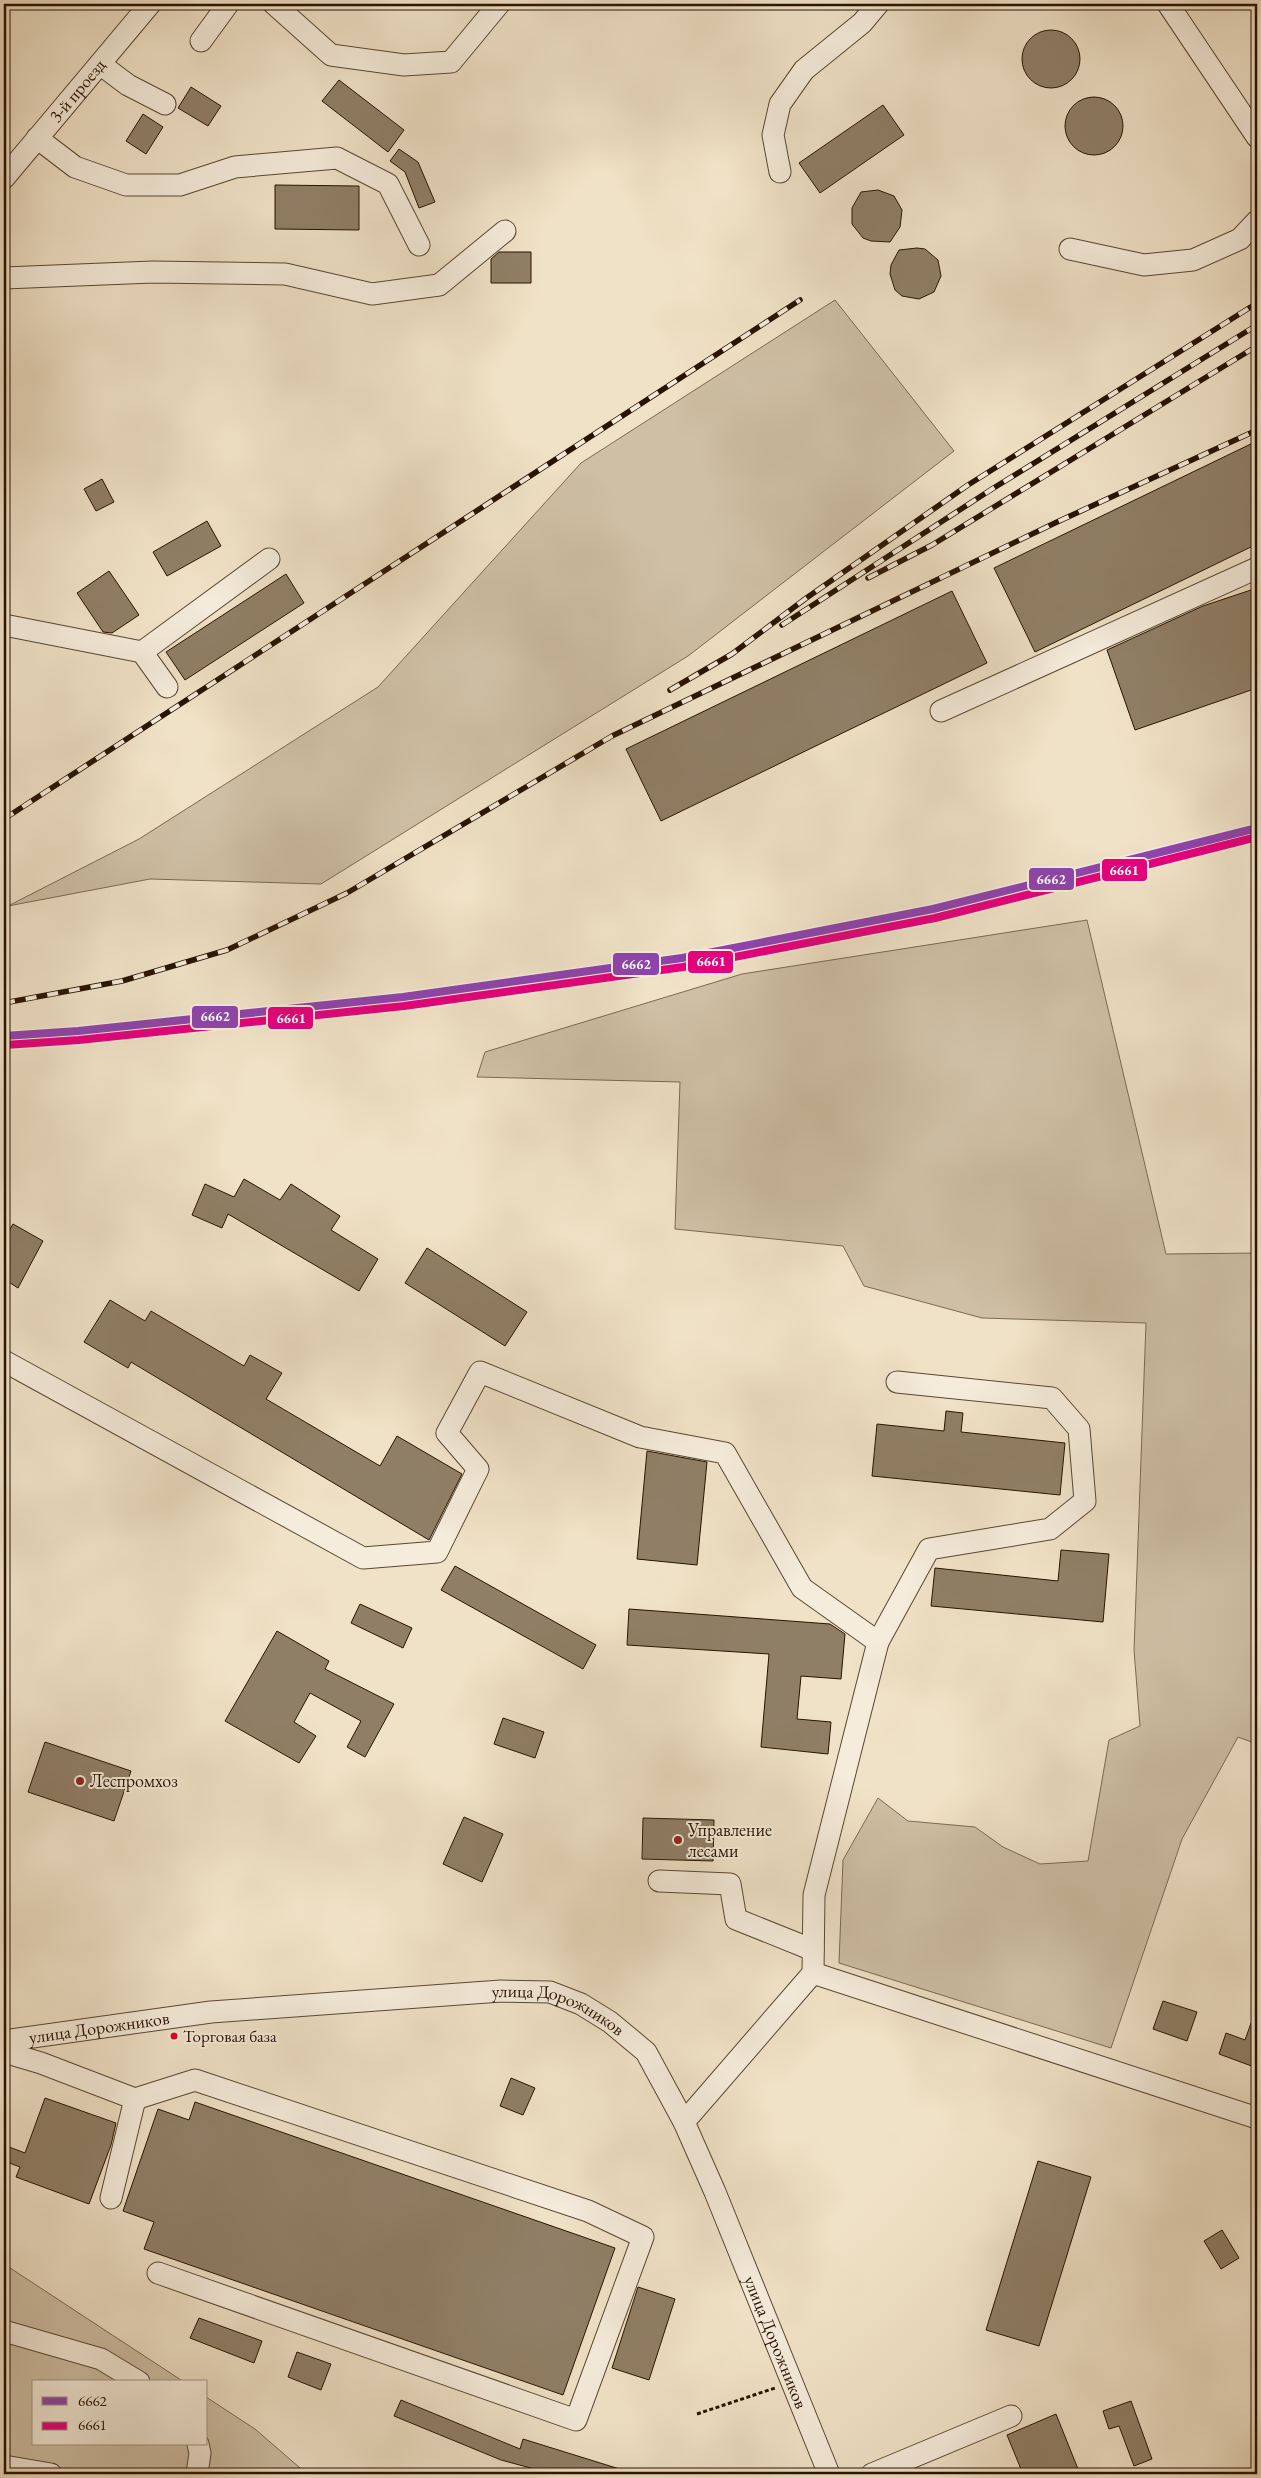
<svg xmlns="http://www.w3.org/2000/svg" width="1261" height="2478" font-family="'EB Garamond',serif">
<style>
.green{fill:#cebfa5;stroke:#7b6952}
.building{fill:#907f67;stroke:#281300}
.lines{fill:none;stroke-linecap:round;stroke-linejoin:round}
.minor-casing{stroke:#5a4732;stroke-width:23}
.path{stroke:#281300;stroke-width:3;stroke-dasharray:4 2.5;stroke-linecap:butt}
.minor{stroke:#f5ecdb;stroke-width:21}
.rail-casing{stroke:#281300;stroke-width:5.5}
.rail{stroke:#f5ecdb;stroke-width:4;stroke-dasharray:11;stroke-linecap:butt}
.rail-1-casing{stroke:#f5ecdb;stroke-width:11}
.rail-2-casing{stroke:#f5ecdb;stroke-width:11}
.rail-1{stroke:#8e44ad;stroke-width:8}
.rail-2{stroke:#e5007d;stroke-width:8}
.poi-dot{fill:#8f2418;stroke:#f5ecdb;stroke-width:2}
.bus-dot{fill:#e4002b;stroke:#f5ecdb;stroke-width:2}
.labels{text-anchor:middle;stroke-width:4;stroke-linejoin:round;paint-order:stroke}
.bus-label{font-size:17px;fill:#281300;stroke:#f5ecdb;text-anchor:start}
.street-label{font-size:18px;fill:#281300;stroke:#f5ecdb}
.poi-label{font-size:18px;fill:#281300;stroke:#f5ecdb;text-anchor:start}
.line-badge{stroke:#f5ecdb;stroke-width:2}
.badge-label{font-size:14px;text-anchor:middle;font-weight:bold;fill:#fff}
</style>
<rect width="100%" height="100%" fill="#f0e2c7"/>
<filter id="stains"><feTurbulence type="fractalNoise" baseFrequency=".004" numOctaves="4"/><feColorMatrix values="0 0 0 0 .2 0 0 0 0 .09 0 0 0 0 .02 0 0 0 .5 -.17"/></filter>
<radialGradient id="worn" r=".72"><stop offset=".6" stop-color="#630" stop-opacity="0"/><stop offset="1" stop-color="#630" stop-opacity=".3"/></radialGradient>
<g class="green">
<polygon points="835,300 954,451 688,656 321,884 150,879 8,906 139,839 378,687 581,463"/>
<polygon points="1087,920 1166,1254 1257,1253 1257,1744 1238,1737 1182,1839 1111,2048 839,1963 843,1860 878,1798 908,1821 975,1827 1003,1847 1040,1864 1088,1861 1109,1740 1140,1726 1134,1650 1146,1323 982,1318 864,1286 843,1246 675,1229 680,1082 477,1077 485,1052 742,974"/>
<polygon points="4,2264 184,2382 34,2382 34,2444 206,2444 206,2397 255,2429 307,2474 4,2474"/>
</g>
<g class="building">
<circle cx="1051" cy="59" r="29"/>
<polygon points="339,80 404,130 388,152 322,101"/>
<polygon points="191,87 221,106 208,126 178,108"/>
<circle cx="1094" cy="126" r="29"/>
<polygon points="883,105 904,135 820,193 799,163"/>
<polygon points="143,114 163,127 146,154 126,141"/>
<polygon points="399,149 418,162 435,202 419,208 405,172 390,161"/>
<polygon points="275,185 359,186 359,230 275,229"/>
<polygon points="878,190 894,196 902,210 900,227 890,242 871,241 863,238 852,224 852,208 861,192"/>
<polygon points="917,248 925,249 938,260 941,276 934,292 919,299 902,296 895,290 890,274 891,265 899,250"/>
<polygon points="499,252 531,252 531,283 491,283 491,259"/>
<polygon points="1257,441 1257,544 1035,652 994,568"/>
<polygon points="102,479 114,502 96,511 84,489"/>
<polygon points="207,521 221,546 167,576 153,552"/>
<polygon points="109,571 139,615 112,633 103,632 77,593"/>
<polygon points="286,574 304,603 185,680 166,652"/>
<polygon points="1257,588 1257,688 1135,730 1107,650 1203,606"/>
<polygon points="952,591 987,663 661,821 626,749"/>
<polygon points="244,1179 280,1200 291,1184 340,1216 331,1230 378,1259 359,1291 228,1214 222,1228 192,1215 205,1184 234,1197"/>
<polygon points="13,1224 43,1241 18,1288 4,1279 4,1240"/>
<polygon points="427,1248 527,1312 505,1346 405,1283"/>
<polygon points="110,1300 145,1321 151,1311 244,1366 250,1355 282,1373 266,1399 380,1466 397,1436 462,1474 429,1540 131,1362 128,1368 84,1342"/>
<polygon points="946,1411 963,1413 961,1432 1065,1443 1060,1495 872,1476 877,1424 944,1431"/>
<polygon points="647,1451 707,1462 697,1565 637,1559"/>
<polygon points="1061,1550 1109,1554 1103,1622 931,1606 935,1568 1058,1581"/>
<polygon points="455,1566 596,1645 583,1669 441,1590"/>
<polygon points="360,1604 412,1628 403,1648 351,1623"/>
<polygon points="629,1609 830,1624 845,1634 841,1679 801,1676 797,1719 831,1722 828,1754 761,1747 769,1654 627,1645"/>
<polygon points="277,1631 329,1661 325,1669 394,1704 365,1757 347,1747 361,1721 310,1693 294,1722 316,1736 299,1763 225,1721"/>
<polygon points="503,1718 544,1732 535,1758 494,1744"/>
<polygon points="45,1742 131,1771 114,1821 28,1792"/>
<polygon points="464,1817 503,1834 482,1882 443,1864"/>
<polygon points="643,1818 714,1820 713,1861 642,1859"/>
<polygon points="1163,2001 1197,2012 1187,2041 1153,2029"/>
<polygon points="1255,2012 1257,2013 1257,2068 1219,2054 1226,2033 1245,2040"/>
<polygon points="511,2078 535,2088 523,2115 500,2106"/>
<polygon points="45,2098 116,2123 111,2145 89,2204 16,2177 20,2167 4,2161 4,2145 25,2153"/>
<polygon points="195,2102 615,2248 563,2395 144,2249 154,2222 123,2211 158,2109 189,2120"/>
<polygon points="1038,2161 1091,2177 1039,2346 986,2330"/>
<polygon points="1222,2230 1239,2258 1221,2269 1204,2241"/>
<polygon points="638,2287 675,2299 649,2380 612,2368"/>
<polygon points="199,2318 262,2341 254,2363 190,2338"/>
<polygon points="297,2352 331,2364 321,2390 288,2377"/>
<polygon points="401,2400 520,2449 523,2439 626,2471 626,2474 553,2474 501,2460 394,2416"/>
<polygon points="1131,2401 1152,2459 1134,2466 1119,2426 1109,2429 1103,2411"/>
<polygon points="1056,2414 1080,2474 1023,2474 1007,2435"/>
</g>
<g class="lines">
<g class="minor-casing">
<g id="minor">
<polyline points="274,4 331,55 404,65 451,62 499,4"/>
<polyline points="1168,4 1257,137"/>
<polyline points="201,41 228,4"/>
<polyline points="100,64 128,85 165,104"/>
<polyline points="37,138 75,167 126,185 180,185 235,167 337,158 388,184 419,245"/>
<polyline points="780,172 773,135 780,104 804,70 862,23 878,4"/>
<path id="s1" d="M 4,178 L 150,4"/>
<polyline points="1070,249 1144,265 1193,260 1240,239 1257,221"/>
<polyline points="4,278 153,272 285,274 372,294 439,285 505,231"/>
<polyline points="4,625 142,652 167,687"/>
<polyline points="142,652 269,559"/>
<polyline points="941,711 1257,568"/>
<polyline points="4,1361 363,1558 437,1552 478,1469 447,1433 480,1372 640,1437 725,1453 802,1588 878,1642 814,1895 813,1973"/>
<polyline points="878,1642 929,1549 1050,1529 1085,1501 1079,1429 1052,1398 897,1382"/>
<polyline points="659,1881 730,1884 736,1919 813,1950"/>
<path id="s2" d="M 4,2041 L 211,2012 L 501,1991 L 550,1992 L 581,2004 L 610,2022 L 646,2052 L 684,2122 L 715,2192 L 829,2474"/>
<polyline points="4,2052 41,2063 135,2099 111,2198"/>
<polyline points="135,2099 195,2080 588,2211 643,2237 576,2420 158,2273"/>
<polyline points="684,2122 813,1973 1257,2118"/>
<polyline points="4,2331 101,2359 139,2382"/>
<polyline points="4,2466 51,2474"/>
<polyline points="197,2474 200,2453 198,2444"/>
<polyline points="872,2474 1011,2416"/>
</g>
</g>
<polyline class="path" points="697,2414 775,2388"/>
<use href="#minor" class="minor"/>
<g class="rail-casing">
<g id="rail">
<polyline points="868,578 932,545 1257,346"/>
<polyline points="782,625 992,489 1257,325"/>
<polyline points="670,690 732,654 805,599 968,485 1257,303"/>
<polyline points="4,819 800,300"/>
<polyline points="4,1003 122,981 227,950 347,893 612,736 1057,522 1257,430"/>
</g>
</g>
<use href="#rail" class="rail"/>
<g class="rail-1-casing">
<polyline id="rail-1" points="4,1036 78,1031 403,997 682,958 933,909 1257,828"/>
</g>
<g class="rail-2-casing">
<polyline id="rail-2" points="5,1045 79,1040 404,1006 683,967 935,918 1257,837"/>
</g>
<use href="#rail-1" class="rail-1"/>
<use href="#rail-2" class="rail-2"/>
</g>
<g class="poi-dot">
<circle cx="80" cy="1781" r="5"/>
<circle cx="678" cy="1840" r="5"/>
</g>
<circle class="bus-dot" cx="174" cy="2036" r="4.5"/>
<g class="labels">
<g class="bus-label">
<text x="183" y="2042">Торговая база</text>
</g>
<g class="street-label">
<text dy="6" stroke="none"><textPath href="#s1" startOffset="114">3-й проезд</textPath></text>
<text dy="6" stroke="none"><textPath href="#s2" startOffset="561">улица Дорожников</textPath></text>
<text dy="6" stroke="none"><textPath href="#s2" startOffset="96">улица Дорожников</textPath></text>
<text dy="6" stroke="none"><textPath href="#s2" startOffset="981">улица Дорожников</textPath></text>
</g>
<g class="poi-label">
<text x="90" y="1787">Леспромхоз</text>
<text x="688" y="1836">Управление<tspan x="688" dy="21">лесами</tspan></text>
</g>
</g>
<g class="line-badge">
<rect x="1101" y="858" width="47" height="24" rx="5" fill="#e5007d"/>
<rect x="1028" y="867" width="47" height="24" rx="5" fill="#8e44ad"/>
<rect x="687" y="950" width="47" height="24" rx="5" fill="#e5007d"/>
<rect x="612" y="952" width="48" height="24" rx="5" fill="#8e44ad"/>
<rect x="191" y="1005" width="48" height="24" rx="5" fill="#8e44ad"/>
<rect x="267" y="1006" width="47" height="24" rx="5" fill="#e5007d"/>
</g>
<g class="badge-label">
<text x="1124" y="875">6661</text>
<text x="1051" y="884">6662</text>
<text x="711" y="966">6661</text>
<text x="636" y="969">6662</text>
<text x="215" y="1021">6662</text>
<text x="291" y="1023">6661</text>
</g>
<rect width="1261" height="2478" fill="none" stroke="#f0e2c7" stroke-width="20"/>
<rect x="5" y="5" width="1251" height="2468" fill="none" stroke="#281300" stroke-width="2.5"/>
<rect x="10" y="10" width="1241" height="2458" fill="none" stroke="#281300"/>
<rect x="32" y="2380" width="175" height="65" fill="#f5ecdb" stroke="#a39583"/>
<rect x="42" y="2397" width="25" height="8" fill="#8e44ad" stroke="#a39583"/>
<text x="78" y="2406" font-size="15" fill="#281300">6662</text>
<rect x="42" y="2422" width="25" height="8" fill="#e5007d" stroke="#a39583"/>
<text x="78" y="2430" font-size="15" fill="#281300">6661</text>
<rect width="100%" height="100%" filter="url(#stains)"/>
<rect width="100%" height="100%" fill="url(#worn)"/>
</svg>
